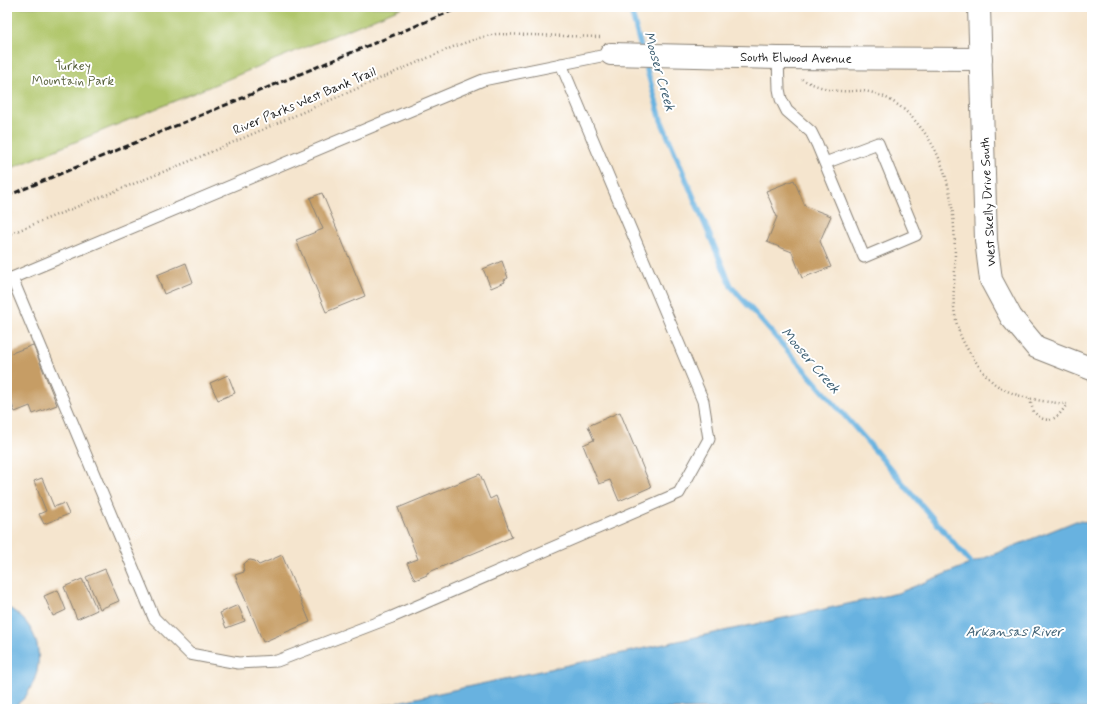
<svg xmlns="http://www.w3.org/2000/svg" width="1099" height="716" font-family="Mynerve,sans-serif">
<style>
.green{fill:#b0c66a;stroke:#667143}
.water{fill:#67b2e0;stroke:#42677e}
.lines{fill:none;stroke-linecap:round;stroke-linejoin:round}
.stream{stroke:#67b2e0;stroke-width:5.5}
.building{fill:#c69d65}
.service-casing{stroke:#888075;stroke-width:13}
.minor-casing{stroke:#888075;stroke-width:24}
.tertiary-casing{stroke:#888075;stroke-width:24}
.path{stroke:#888075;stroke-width:2.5;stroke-dasharray:1 3;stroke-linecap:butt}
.service{stroke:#fff;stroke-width:11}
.minor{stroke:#fff;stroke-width:22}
.tertiary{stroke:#fff;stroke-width:22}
.rail{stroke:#1c1c1c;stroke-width:3;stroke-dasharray:6 3;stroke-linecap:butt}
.labels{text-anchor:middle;stroke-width:4;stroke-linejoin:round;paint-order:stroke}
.street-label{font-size:13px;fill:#1c1c1c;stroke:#fff}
.park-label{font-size:13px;fill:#57603b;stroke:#fff}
.water-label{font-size:14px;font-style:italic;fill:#3e6074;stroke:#fff}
</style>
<rect width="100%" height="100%" fill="#fff"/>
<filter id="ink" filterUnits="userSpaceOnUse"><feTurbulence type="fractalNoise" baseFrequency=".025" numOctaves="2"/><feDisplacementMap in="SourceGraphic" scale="8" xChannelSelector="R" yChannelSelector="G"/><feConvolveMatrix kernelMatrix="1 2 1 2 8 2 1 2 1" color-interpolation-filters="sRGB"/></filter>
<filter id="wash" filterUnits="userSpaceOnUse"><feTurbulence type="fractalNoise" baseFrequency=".012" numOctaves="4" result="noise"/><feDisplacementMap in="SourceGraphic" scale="16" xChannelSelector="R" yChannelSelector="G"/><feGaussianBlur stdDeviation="0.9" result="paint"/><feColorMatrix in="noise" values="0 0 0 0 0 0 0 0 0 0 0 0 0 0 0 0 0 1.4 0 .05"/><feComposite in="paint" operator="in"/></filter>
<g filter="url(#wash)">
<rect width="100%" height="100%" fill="#f5e5ce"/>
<polygon class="green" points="7,7 403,7 7,170"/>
<g class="water">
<polygon points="1076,521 1092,522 1092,709 366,709 898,593"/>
<path d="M 7,607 C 38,623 47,659 30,689 C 29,691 27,695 25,697 C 22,701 16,705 11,709 L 7,709 Z"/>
</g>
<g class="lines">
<g class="stream">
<polyline points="630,7 642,51"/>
<polyline points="644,59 661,120 731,286 866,440 971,563 972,571"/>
</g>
</g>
<g id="blocks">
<g class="building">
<polygon points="794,180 805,206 831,216 820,241 831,267 802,278 792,252 767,242 777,217 766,191"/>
<polygon points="322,193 365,296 326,312 296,240 323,229 310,198"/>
<polygon points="502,261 508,278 504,280 505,282 491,288 483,269"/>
<polygon points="186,263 193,282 164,294 157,275"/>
<polygon points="33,345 57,405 33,414 30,406 15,412 9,397 7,398 7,350 9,354"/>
<polygon points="228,375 235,393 218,400 210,383"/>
<polygon points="620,412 651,487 619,501 610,480 599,484 583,445 594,440 588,426"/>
<polygon points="480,474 490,499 496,496 512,537 427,573 427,575 415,580 407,563 418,559 398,508"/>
<polygon points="42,478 54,507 64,503 69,514 44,524 39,514 46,511 34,481"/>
<polygon points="282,555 310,622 263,642 235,575 244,572 243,567 244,564 247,561 250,560 255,561 259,565"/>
<polygon points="105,569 119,601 100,609 86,577"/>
<polygon points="82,579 86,587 87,587 97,610 77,619 64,587"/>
<polygon points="58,590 66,610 53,616 44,596"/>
<polygon points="238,605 245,621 226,628 220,613"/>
</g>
</g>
</g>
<g filter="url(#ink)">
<use href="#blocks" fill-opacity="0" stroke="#888075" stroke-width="1"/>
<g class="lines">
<g class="service-casing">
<g id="service">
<polyline points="778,58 779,89 781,99 787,111 811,132 817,144 864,257 916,235 878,143 825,163"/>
<polyline points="12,278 154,618 190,654 238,663 277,661 392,617 679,493 709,439 703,401 561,64"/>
<polyline points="7,280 483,80 611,54"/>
</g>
</g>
<g class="minor-casing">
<polyline id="minor" points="611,54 778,58 981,59"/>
</g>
<g class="tertiary-casing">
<polyline id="tertiary" points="979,7 986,240 991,280 1011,317 1036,347 1092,369"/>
</g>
<g class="path">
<path d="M 802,79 C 812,85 831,91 842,91 C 849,92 857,90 863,91 C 884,93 904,107 917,123 C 953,165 955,216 955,269 C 954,286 952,304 956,320 C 958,333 965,346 972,356 C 978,365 986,377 995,384 C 1015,398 1044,402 1067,404"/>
<polyline points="7,235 190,161 453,47 479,38 496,34 600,37"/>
<path d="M 1030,399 C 1031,403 1032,408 1034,412 C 1036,414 1039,417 1041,418 C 1054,424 1061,413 1067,404"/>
</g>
<use href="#service" class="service"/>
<use href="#minor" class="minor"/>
<use href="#tertiary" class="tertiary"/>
<polyline class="rail" points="7,196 461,7"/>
</g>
</g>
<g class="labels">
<g class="street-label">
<text transform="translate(796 57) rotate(1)" y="5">South Elwood Avenue</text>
<text transform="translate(304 100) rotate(-23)" y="5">River Parks West Bank Trail</text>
<text transform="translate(987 202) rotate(-93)" y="5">West Skelly Drive South</text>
</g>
<g class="park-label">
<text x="73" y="70">Turkey<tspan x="73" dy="15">Mountain Park</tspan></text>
</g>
<g class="water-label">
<text transform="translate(660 71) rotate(74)" y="5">Mooser Creek</text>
<text transform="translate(811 360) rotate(49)" y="5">Mooser Creek</text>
<text x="1014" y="636">Arkansas River</text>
</g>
</g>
<rect width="1099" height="716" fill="none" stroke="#fff" stroke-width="24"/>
</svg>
